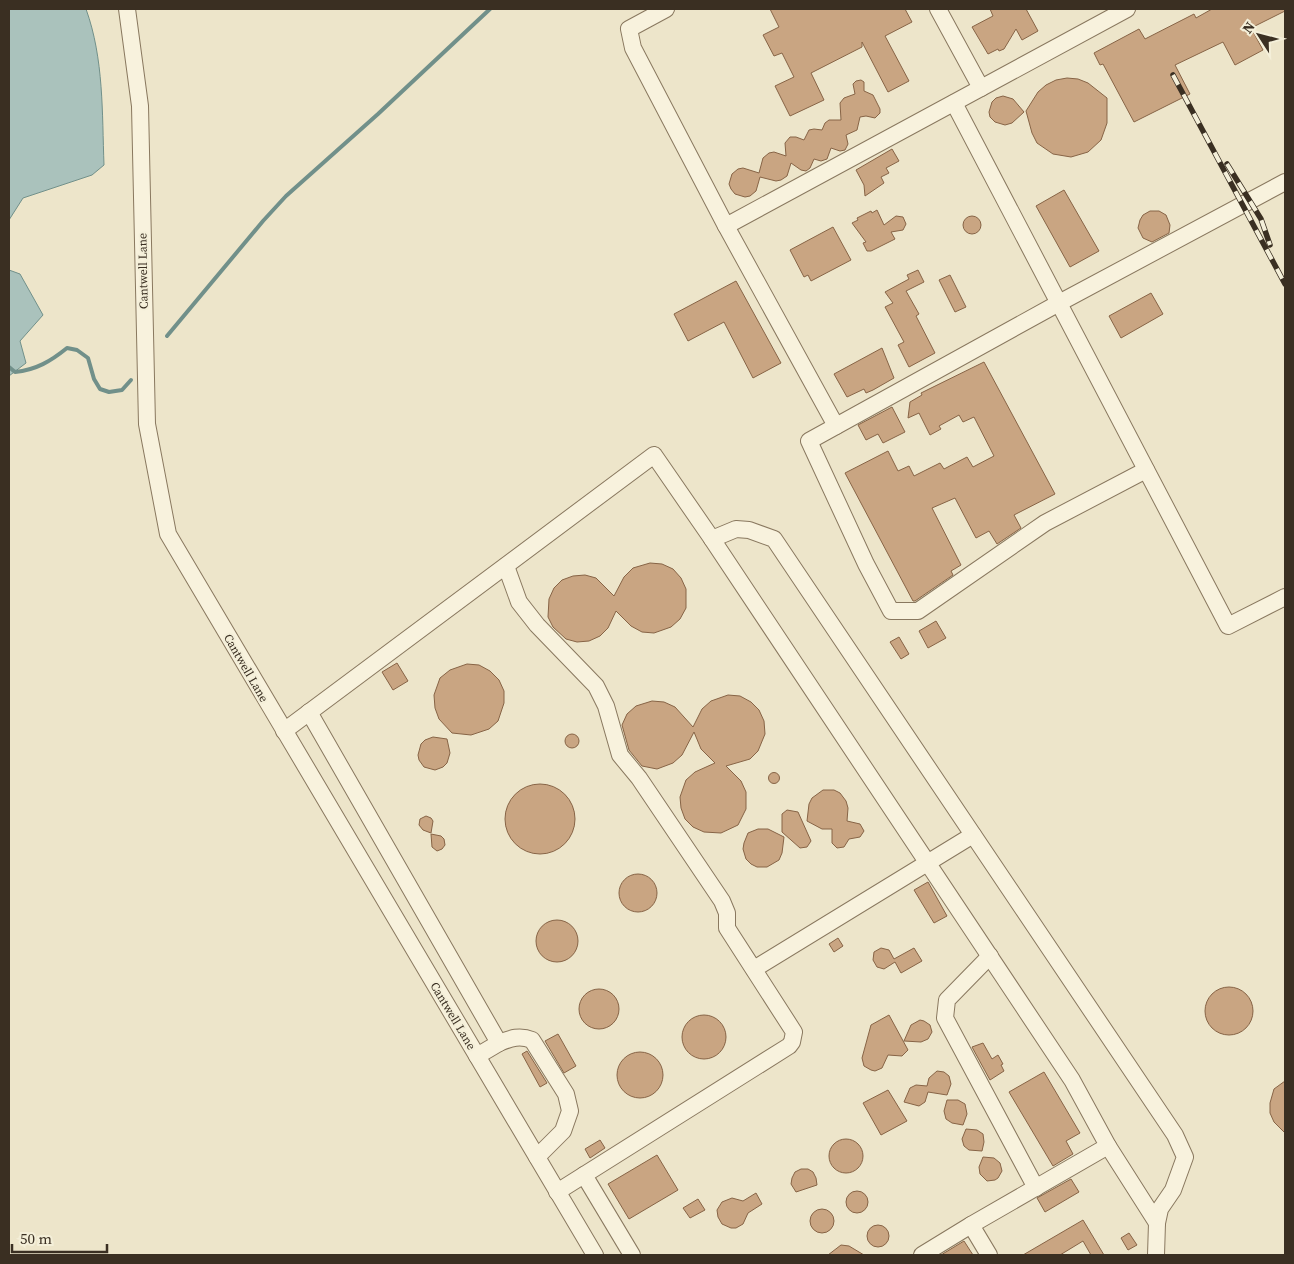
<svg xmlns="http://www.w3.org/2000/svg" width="1294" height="1264" font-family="'Source Serif 4',serif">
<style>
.water{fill:#aac2bc;stroke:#71908a}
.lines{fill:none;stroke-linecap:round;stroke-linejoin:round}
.stream{stroke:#71908a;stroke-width:4}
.building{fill:#c9a582;stroke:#876446}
.minor-casing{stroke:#89785f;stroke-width:18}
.minor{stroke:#f8f2dd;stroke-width:16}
.rail-casing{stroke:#3a2f22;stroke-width:5.5}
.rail{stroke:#f4efd9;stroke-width:4;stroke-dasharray:11;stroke-linecap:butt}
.labels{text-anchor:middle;stroke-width:4;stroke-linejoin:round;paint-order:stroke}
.street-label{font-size:12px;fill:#3a2f22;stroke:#f4efd9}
</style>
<rect width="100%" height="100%" fill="#ede5ca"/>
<g class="water">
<path d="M 9,9 L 86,9 C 104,59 102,113 104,165 L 92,175 L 23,198 L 9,220 Z"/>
<polygon points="9,270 20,274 43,315 20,341 26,363 9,376"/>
</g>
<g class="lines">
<g class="stream">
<polyline points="167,336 263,221 286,196 378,114 490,9"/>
<path d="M 9,367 L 15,372 C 36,370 51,361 67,348 L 77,350 L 88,358 L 94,379 L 100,389 L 109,392 L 122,390 L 131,380"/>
</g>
</g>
<g class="building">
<polygon points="770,9 905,9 912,22 885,36 909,81 888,92 862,42 862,47 811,73 824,100 790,116 775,86 794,77 782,53 774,56 763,35 779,27"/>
<polygon points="990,9 1026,9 1038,31 1022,40 1016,29 1004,49 999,51 998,49 988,54 972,27 993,16"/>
<polygon points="1212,9 1285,9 1285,11 1251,28 1263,50 1235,65 1223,42 1175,65 1190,94 1134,122 1103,64 1100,65 1094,53 1139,29 1145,39 1194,14 1196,18"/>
<polygon points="1067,78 1078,79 1088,83 1107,98 1107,123 1101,140 1088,152 1071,157 1053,154 1037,143 1032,133 1026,111 1038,92 1046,85 1056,80"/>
<polygon points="861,80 864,82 864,91 873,95 880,109 880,113 875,118 866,116 860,117 857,130 846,135 848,144 845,150 840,151 831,148 827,159 821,161 814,159 810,168 806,171 801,170 791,163 787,176 781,180 776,181 760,177 756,191 750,196 745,197 735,194 731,189 729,184 732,174 738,169 743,168 759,173 763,158 769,153 774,152 786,156 785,143 790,137 796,137 804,140 809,130 814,129 822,130 825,123 829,120 841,120 840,103 844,98 855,94 853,84 856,81"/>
<polygon points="1003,96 1013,99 1024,112 1012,123 1005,125 995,122 990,117 989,112 992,102 996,98"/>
<polygon points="892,149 899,161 886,168 889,173 881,177 884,183 865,196 864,185 856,170"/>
<polygon points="1064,190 1099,251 1070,267 1036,206"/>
<polygon points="877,210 884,225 896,216 903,217 906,224 903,230 891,232 895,239 871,251 867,251 863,243 866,242 852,223 858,220 857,218 871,211 872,213"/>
<polygon points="1150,211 1159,211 1166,215 1170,225 1169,233 1152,242 1143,238 1138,228 1140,220 1143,215"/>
<circle cx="972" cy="225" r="9"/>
<polygon points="833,227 851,260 811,281 808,275 804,277 790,250"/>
<polygon points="918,270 924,282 906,291 919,314 916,316 935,353 909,367 898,345 904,342 885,307 893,303 885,292 909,279 907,275"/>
<polygon points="950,275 966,307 955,312 939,280"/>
<polygon points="736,281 781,363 753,378 724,322 688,341 674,314"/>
<polygon points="1151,293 1163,314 1121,338 1109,316"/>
<polygon points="882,348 894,378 873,390 866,393 864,389 847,397 834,374"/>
<polygon points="984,362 1055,494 1014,515 1021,528 997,544 989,531 976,538 955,498 932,508 961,565 951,571 953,575 915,601 913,601 845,473 888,451 898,471 909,466 914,476 940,463 944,469 967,457 973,467 994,456 974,417 963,422 959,415 939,426 941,429 930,435 919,413 908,418 910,402 922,395 921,393"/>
<polygon points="892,407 905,432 883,443 878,434 866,440 858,425"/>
<polygon points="650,563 662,564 673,569 681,578 686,589 686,608 680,619 671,627 654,633 642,632 631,626 616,611 608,628 600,636 589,641 577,642 566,639 553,627 548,617 549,599 554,588 562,580 573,576 585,575 596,578 614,596 624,577 633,568"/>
<polygon points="936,621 946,638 928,648 919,631"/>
<polygon points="899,637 909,654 901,659 890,642"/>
<polygon points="397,663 408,681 393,690 382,672"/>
<polygon points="467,664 479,665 490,671 499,680 504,691 504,703 498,721 489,729 471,735 452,733 439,719 435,708 434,695 440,678 450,670"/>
<polygon points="728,695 740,696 751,702 759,710 764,721 765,734 758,751 750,759 726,766 741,781 746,792 746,809 738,825 721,833 704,832 693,827 685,819 681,808 680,797 686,780 695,772 715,763 701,749 694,732 682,755 673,763 657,769 642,766 629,750 622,725 627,714 636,706 652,701 664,702 675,707 693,727 702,709 711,701"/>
<circle cx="572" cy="741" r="7"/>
<polygon points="433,737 447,739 450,753 447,763 443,767 435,770 424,767 419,760 418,755 421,744 425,740"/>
<circle cx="774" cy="778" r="5.5"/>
<circle cx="540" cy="819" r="35"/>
<polygon points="823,790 834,790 840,793 846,801 848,808 847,821 860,824 864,831 860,837 849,839 844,847 837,848 832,843 832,829 822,829 807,821 809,804 812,798"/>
<polygon points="787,810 798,812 811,841 807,847 800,848 782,832 782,814"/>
<polygon points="426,816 431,818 433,821 431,833 423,830 419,825 420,819"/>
<polygon points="758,829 768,829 784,837 782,853 779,860 767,867 757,867 751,864 746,859 743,849 744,843 748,833"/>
<polygon points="431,834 441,836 444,839 445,845 442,849 437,851 432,847"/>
<circle cx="638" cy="893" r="19"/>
<polygon points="928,882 947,916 934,923 914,890"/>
<circle cx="557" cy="941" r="21"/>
<polygon points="838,938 843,946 834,952 829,944"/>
<polygon points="881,948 889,950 894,959 914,948 922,961 901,973 895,962 884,969 877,967 873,960 874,952"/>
<circle cx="1229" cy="1011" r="24"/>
<circle cx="599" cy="1009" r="20"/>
<polygon points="889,1015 908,1050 902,1056 888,1055 882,1068 875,1071 871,1070 864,1066 862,1058 871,1025"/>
<circle cx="704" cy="1037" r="22"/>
<polygon points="920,1020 924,1021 930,1025 932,1032 928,1039 921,1042 904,1041 911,1025"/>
<polygon points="558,1034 576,1066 564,1073 545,1041"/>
<polygon points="983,1043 992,1059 998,1055 1003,1064 1001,1065 1004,1071 990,1080 972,1047"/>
<polygon points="527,1051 547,1083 540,1087 522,1054"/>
<circle cx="640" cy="1075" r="23"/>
<polygon points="937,1071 944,1072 949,1076 951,1084 947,1095 928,1092 925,1102 919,1106 904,1102 910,1088 916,1085 927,1086 929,1078"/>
<polygon points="1044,1072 1080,1133 1066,1141 1073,1154 1053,1166 1009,1092"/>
<polygon points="1285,1081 1285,1133 1274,1122 1270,1113 1270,1103 1274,1089"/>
<polygon points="888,1090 907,1121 881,1135 863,1103"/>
<polygon points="947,1100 958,1100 965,1104 967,1114 963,1125 952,1123 946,1119 944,1111"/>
<polygon points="966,1129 977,1130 983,1134 984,1142 982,1151 969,1150 964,1146 962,1139"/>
<circle cx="846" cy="1156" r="17"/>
<polygon points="600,1140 605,1148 590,1158 585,1149"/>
<polygon points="657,1155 678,1190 629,1219 608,1184"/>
<polygon points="983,1157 994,1158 1000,1163 1002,1171 998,1178 995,1180 987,1181 980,1174 979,1167"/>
<polygon points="801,1169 808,1169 813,1172 816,1178 817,1185 796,1192 791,1184 792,1178 795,1172"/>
<polygon points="1071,1179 1079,1192 1045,1212 1037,1198"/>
<circle cx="857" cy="1202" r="11"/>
<polygon points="756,1193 762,1204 748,1213 743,1224 736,1228 731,1228 722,1224 718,1217 717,1210 722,1202 732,1198 743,1201"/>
<polygon points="698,1199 705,1210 690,1218 683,1208"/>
<circle cx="822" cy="1221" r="12"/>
<polygon points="1083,1220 1104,1255 1091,1255 1083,1241 1060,1255 1023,1255"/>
<circle cx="878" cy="1236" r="11"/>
<polygon points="1129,1233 1137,1245 1128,1250 1121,1238"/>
<polygon points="964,1241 973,1255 941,1255"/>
<polygon points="841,1245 849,1246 864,1255 828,1255"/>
</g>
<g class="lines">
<g class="minor-casing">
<g id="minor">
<polyline points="127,9 140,106 147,424 168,534 595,1255"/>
<polyline points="666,9 629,29 633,48 726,226 1127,9"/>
<polyline points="938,9 981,88"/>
<polyline points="954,103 1228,626 1285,597"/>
<polyline points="726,226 836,426"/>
<polyline points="1146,470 1045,523 918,611 891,611 866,564 809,441 1059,303 1285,182"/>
<polyline points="712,539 1072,1080 1108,1146 971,1225 989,1255"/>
<polyline points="506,566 519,602 537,625 596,686 606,706 620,755 639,778 722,901 727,913 727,928 794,1032 792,1042 789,1046 557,1192"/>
<polyline points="309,712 499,1043 477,1056"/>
<polyline points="284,731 654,455 712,539 736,529 749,530 774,539 1175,1135 1185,1157 1173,1190 1160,1209 1157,1223 1156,1255"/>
<polyline points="990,956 947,1000 945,1018 1036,1188"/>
<polyline points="754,969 973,835"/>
<path d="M 499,1043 C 511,1038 520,1035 532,1040 L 566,1094 L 570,1111 L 563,1131 L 537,1157"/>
<polyline points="1108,1146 1157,1223"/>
<polyline points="584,1175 632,1255"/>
<polyline points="922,1255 971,1225"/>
</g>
</g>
<use href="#minor" class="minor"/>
<g class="rail-casing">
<g id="rail">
<polyline points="1173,75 1285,284"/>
<polyline points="1227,164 1261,219 1270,245"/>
</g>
</g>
<use href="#rail" class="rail"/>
</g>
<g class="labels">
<g class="street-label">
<text transform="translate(143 271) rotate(-91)" y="4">Cantwell Lane</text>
<text transform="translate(246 668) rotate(60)" y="4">Cantwell Lane</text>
<text transform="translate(453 1016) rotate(59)" y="4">Cantwell Lane</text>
</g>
</g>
<rect width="1294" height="1264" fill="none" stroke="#3a2f22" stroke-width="20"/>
<g transform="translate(1259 35) rotate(306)" stroke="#f4efd9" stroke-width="4" paint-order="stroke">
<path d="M0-4L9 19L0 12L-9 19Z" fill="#3a2f22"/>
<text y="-8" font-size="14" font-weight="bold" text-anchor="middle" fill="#3a2f22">N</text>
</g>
<path d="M12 1244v8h95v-8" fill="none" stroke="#3a2f22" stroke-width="2.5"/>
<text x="20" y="1244" font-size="15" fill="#3a2f22" stroke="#f4efd9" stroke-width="4" paint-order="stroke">50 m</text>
</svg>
